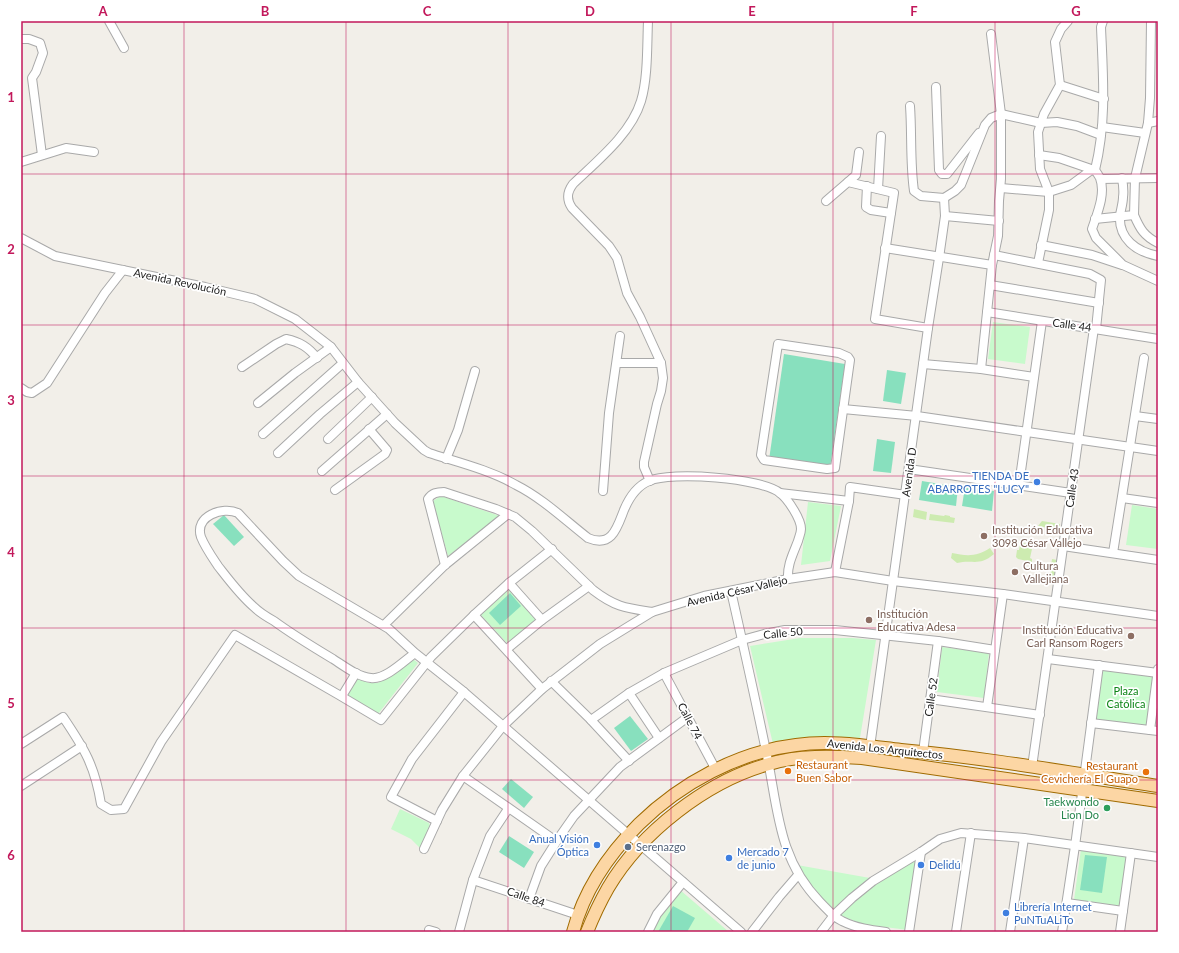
<svg xmlns="http://www.w3.org/2000/svg" width="1179" height="953" font-family="Lato,sans-serif">
<style>
.grass{fill:#cdebb0}
.park{fill:#c8facc}
.pitch{fill:#88e0be}
.lines{fill:none;stroke-linecap:round;stroke-linejoin:round}
.street-casing{stroke:#a9a9a9;stroke-width:10}
.primary-casing{stroke:#a06b00;stroke-width:14}
.street{stroke:#fff;stroke-width:8}
.primary{stroke:#fcd6a4;stroke-width:12}
.grid{fill:none;stroke:#c2185b;stroke-width:1;stroke-opacity:0.55}
.shop-dot{fill:#3f7fe0;stroke:#fff;stroke-width:1.5}
.education-dot{fill:#8d6e63;stroke:#fff;stroke-width:1.5}
.food-dot{fill:#e8710a;stroke:#fff;stroke-width:1.5}
.leisure-dot{fill:#2e9e5b;stroke:#fff;stroke-width:1.5}
.service-dot{fill:#5c6f8a;stroke:#fff;stroke-width:1.5}
.labels{text-anchor:middle;stroke-width:3.5;stroke-linejoin:round;paint-order:stroke}
.street-label{font-size:11px;fill:#222;stroke:#fff}
.shop-label{font-size:11px;fill:#366cbe;stroke:#fff;text-anchor:start}
.education-label{font-size:11px;fill:#785e54;stroke:#fff;text-anchor:start}
.park-label{font-size:11px;fill:#0c8416;stroke:#fff}
.food-label{font-size:11px;fill:#c56008;stroke:#fff;text-anchor:start}
.leisure-label{font-size:11px;fill:#27864d;stroke:#fff;text-anchor:end}
.service-label{font-size:11px;fill:#4e5e75;stroke:#fff;text-anchor:start}
.neatline{fill:none;stroke:#c2185b;stroke-width:1.5}
.grid-label{font-size:13px;text-anchor:middle;font-weight:bold;fill:#c2185b}
</style>
<rect width="100%" height="100%" fill="#f2efe9"/>
<g class="grass">
<polygon points="914,509 927,512 926,520 913,517"/>
<polygon points="930,514 944,516 945,515 950,516 950,517 955,518 954,523 929,520"/>
<polygon points="1042,521 1060,524 1059,530 1038,526"/>
<polygon points="1023,543 1027,544 1026,547 1032,549 1030,558 1032,559 1032,562 1018,559 1016,557 1017,550 1019,550 1020,545 1022,546"/>
<path d="M 990,548 L 994,554 C 979,567 973,559 957,563 L 951,558 L 952,553 C 966,556 977,557 990,548 Z"/>
<polygon points="1052,559 1057,560 1054,580 1049,580"/>
</g>
<g class="park">
<polygon points="993,322 1030,327 1025,364 988,359"/>
<polygon points="439,497 444,497 500,516 448,556 434,506 433,501"/>
<polygon points="808,502 841,506 830,561 801,565"/>
<polygon points="1132,505 1158,509 1158,549 1126,545"/>
<polygon points="509,588 537,619 507,643 479,613"/>
<path d="M 800,638 L 852,638 L 876,640 L 860,738 C 830,736 802,737 773,744 L 750,646 Z"/>
<polygon points="942,647 989,653 984,698 937,692"/>
<polygon points="413,659 418,663 378,714 345,696 357,677 369,683 378,683"/>
<polygon points="1102,668 1158,673 1150,730 1095,720"/>
<polygon points="400,809 429,823 431,829 421,849 411,839 391,829"/>
<polygon points="1081,849 1128,857 1122,906 1074,900"/>
<polygon points="919,856 908,930 861,924 840,915 863,894 891,873"/>
<polygon points="797,865 870,878 832,910 812,888"/>
<polygon points="680,890 729,932 651,932 663,909"/>
</g>
<g class="pitch">
<polygon points="784,354 845,364 830,468 769,460"/>
<polygon points="887,370 906,373 901,404 883,401"/>
<polygon points="877,439 895,442 891,473 873,471"/>
<polygon points="922,481 958,487 956,506 919,500"/>
<polygon points="965,487 994,491 992,511 962,506"/>
<polygon points="224,515 244,537 234,546 213,524"/>
<polygon points="510,593 521,606 500,625 489,613"/>
<polygon points="630,716 648,739 631,751 614,728"/>
<polygon points="511,779 533,797 524,808 502,789"/>
<polygon points="509,836 534,852 524,868 499,852"/>
<polygon points="1085,855 1107,857 1102,893 1080,890"/>
<polygon points="673,906 695,918 687,932 658,932"/>
</g>
<g class="lines">
<g class="street-casing">
<g id="street">
<polyline points="109,21 124,48"/>
<path d="M 648,21 C 647,45 648,78 641,101 C 631,134 597,161 573,184 C 567,192 566,199 572,208 L 609,246 L 617,258 L 627,293 L 640,317 L 661,363 L 663,378 L 661,391 L 657,404 L 644,462 L 644,467 L 650,481"/>
<path d="M 1103,21 L 1101,27 C 1103,76 1107,121 1095,170 C 1097,173 1099,176 1100,178 C 1106,194 1097,214 1092,229 L 1096,238 L 1123,265 L 1158,281"/>
<polyline points="21,39 29,39 40,43 43,53 36,72 32,78 42,155"/>
<polyline points="1060,85 1104,99"/>
<polyline points="936,87 939,170 942,174 947,174 979,133"/>
<path d="M 910,106 C 912,134 910,163 914,191 L 921,196 L 944,198 L 955,191 L 961,185 L 985,125 L 991,118 L 1001,114 L 1041,123 L 1057,122 L 1077,126 L 1101,135"/>
<polyline points="1148,123 1158,121"/>
<polyline points="1102,127 1145,133"/>
<polyline points="1039,155 1059,158 1094,170"/>
<polyline points="21,162 66,148 94,152"/>
<path d="M 1122,178 C 1123,184 1124,191 1123,197 C 1123,203 1121,209 1120,215 C 1118,239 1137,252 1158,256"/>
<polyline points="1101,179 1158,178"/>
<polyline points="848,182 856,175 859,152"/>
<polyline points="867,186 866,207 871,210 891,213"/>
<polyline points="1001,188 1049,192 1071,185 1090,171 1095,170"/>
<polyline points="878,189 881,136"/>
<polyline points="826,201 848,182 894,193 875,319 928,328"/>
<path d="M 1134,215 C 1140,229 1144,236 1158,243"/>
<polyline points="945,216 999,221"/>
<polyline points="1095,219 1134,215 1135,178 1148,123 1150,98 1151,21"/>
<path d="M 21,238 L 55,256 L 205,287 L 255,299 L 295,319 L 331,347 L 358,382 L 395,423 L 424,450 L 429,453 C 457,462 490,470 516,485 C 542,498 565,520 588,538 C 612,548 617,528 624,510 C 629,498 637,486 649,481 C 671,471 762,478 780,493 C 788,499 801,519 801,529 C 801,533 799,537 798,541 C 793,554 787,565 788,579"/>
<polyline points="1041,245 1092,255 1122,265"/>
<polyline points="885,248 992,265"/>
<polyline points="994,255 1090,274 1101,280 1096,329"/>
<polyline points="1038,263 1049,210 1049,192 1040,169 1038,132 1044,114 1060,85 1055,42 1061,29 1068,21"/>
<polyline points="990,285 1099,303"/>
<polyline points="987,312 1158,339"/>
<polygon points="778,344 839,353 848,357 850,360 835,468 827,469 764,460 761,455"/>
<polyline points="617,363 661,363"/>
<polyline points="923,364 981,369 1034,377"/>
<path d="M 242,367 L 276,344 L 286,339 C 300,342 308,347 317,358"/>
<polyline points="981,369 992,265 998,236 999,201 1001,179 1001,114 991,34"/>
<polyline points="21,388 27,392 32,393 47,383 105,293 123,270"/>
<polyline points="258,403 295,373 331,347"/>
<polyline points="843,409 917,416 1158,451"/>
<polyline points="1135,416 1158,419"/>
<polyline points="263,434 343,363"/>
<polyline points="328,439 372,397"/>
<polyline points="278,453 320,414 358,382"/>
<polyline points="446,459 458,430 475,371"/>
<polyline points="909,469 1071,493"/>
<polyline points="322,471 387,414"/>
<polyline points="1019,485 1042,321"/>
<polyline points="335,490 385,454 387,450 369,429"/>
<polyline points="603,491 609,413 620,336"/>
<polyline points="780,493 849,501"/>
<polyline points="1122,498 1158,503"/>
<polyline points="1063,546 1158,560"/>
<polyline points="1113,553 1144,358"/>
<path d="M 445,565 L 428,499 C 432,493 437,492 444,492 L 496,509 L 515,517 L 532,531 L 593,590 C 615,607 626,608 652,612"/>
<polyline points="835,572 849,501 850,487 906,495"/>
<polyline points="509,583 542,620"/>
<path d="M 731,591 C 743,644 755,697 766,751 C 778,806 777,858 820,902 C 827,909 833,917 842,921 C 856,928 871,930 886,932"/>
<polyline points="474,615 542,689"/>
<polyline points="384,625 445,565 508,514"/>
<polyline points="507,649 542,620 589,586"/>
<path d="M 415,653 C 404,661 385,680 371,678 C 358,677 344,666 333,659 C 313,647 293,635 274,621 C 267,617 260,613 254,607 C 240,595 229,580 218,566 C 212,557 205,547 201,537 C 194,516 223,506 238,513 L 283,561 L 299,576 L 389,629 L 415,653 L 464,692 L 741,932"/>
<polyline points="1048,659 1158,673"/>
<polyline points="664,673 716,770"/>
<polyline points="551,681 591,720 629,761"/>
<polyline points="629,693 659,738"/>
<polyline points="342,696 356,673"/>
<polyline points="930,699 1040,715"/>
<polyline points="987,707 1003,594"/>
<polyline points="591,720 629,693 664,673 742,640 764,634 785,630 835,630 938,641 995,650"/>
<polyline points="1091,723 1158,731"/>
<polyline points="1150,730 1158,669"/>
<path d="M 21,744 L 63,717 C 84,748 95,766 101,804 L 111,810 L 124,809 L 161,742 L 235,635 L 339,695 L 381,720 L 431,657 L 474,615 L 509,583 L 552,549"/>
<polyline points="870,747 928,328 939,258 945,216 944,198"/>
<polyline points="923,752 938,641"/>
<polyline points="1032,767 1094,328"/>
<polyline points="463,776 556,841"/>
<polyline points="21,786 82,746"/>
<polyline points="437,821 391,797 412,759 464,692"/>
<polyline points="424,849 442,810 463,776 503,726 542,689 600,644 652,612 704,596 788,579 835,572 893,581 1003,594 1158,616"/>
<polyline points="473,880 578,915"/>
<polyline points="529,899 541,866 560,836 574,816 620,767 688,717"/>
<polyline points="1067,903 1123,911"/>
<polyline points="429,932 429,930 436,932"/>
<polyline points="459,932 473,880 490,836 508,809"/>
<polyline points="648,932 657,914 683,882"/>
<polyline points="752,932 779,897 798,875"/>
<polyline points="821,932 834,915 852,898 873,881 921,852 940,839 961,833 1024,838 1158,857"/>
<polyline points="909,932 921,852"/>
<polyline points="956,932 971,833"/>
<polyline points="1010,932 1024,838"/>
<polyline points="1062,932 1075,846 1099,665"/>
<polyline points="1120,932 1131,853"/>
</g>
</g>
<g class="primary-casing">
<g id="primary">
<path d="M 573,932 C 584,891 609,854 639,824 C 681,783 738,752 796,745 C 831,740 866,746 901,750 C 987,758 1072,773 1158,786"/>
<path d="M 587,932 C 593,917 600,902 608,888 C 641,832 707,781 769,764 C 799,755 831,756 862,758 L 1158,801"/>
</g>
</g>
<use href="#street" class="street"/>
<use href="#primary" class="primary"/>
</g>
<path class="grid" d="M 184,21 L 184,932M 346,21 L 346,932M 508,21 L 508,932M 671,21 L 671,932M 833,21 L 833,932M 995,21 L 995,932M 21,174 L 1158,174M 21,325 L 1158,325M 21,476 L 1158,476M 21,628 L 1158,628M 21,780 L 1158,780"/>
<g class="shop-dot">
<circle cx="1037" cy="482" r="4"/>
<circle cx="597" cy="845" r="4"/>
<circle cx="729" cy="858" r="4"/>
<circle cx="921" cy="865" r="4"/>
<circle cx="1006" cy="913" r="4"/>
</g>
<g class="education-dot">
<circle cx="984" cy="536" r="4"/>
<circle cx="1015" cy="572" r="4"/>
<circle cx="869" cy="620" r="4"/>
<circle cx="1131" cy="636" r="4"/>
</g>
<g class="food-dot">
<circle cx="788" cy="771" r="4"/>
<circle cx="1146" cy="772" r="4"/>
</g>
<circle class="leisure-dot" cx="1107" cy="808" r="4"/>
<circle class="service-dot" cx="628" cy="847" r="4"/>
<g class="labels">
<g class="street-label">
<text transform="translate(180 282) rotate(12)" y="4">Avenida Revolución</text>
<text transform="translate(1072 325) rotate(8)" y="4">Calle 44</text>
<text transform="translate(909 472) rotate(-82)" y="4">Avenida D</text>
<text transform="translate(1072 488) rotate(-82)" y="4">Calle 43</text>
<text transform="translate(737 591) rotate(-13)" y="4">Avenida César Vallejo</text>
<text transform="translate(783 633) rotate(-6)" y="4">Calle 50</text>
<text transform="translate(931 697) rotate(-82)" y="4">Calle 52</text>
<text transform="translate(690 721) rotate(62)" y="4">Calle 74</text>
<text transform="translate(885 749) rotate(6)" y="4">Avenida Los Arquitectos</text>
<text transform="translate(526 897) rotate(19)" y="4">Calle 84</text>
</g>
<g class="shop-label">
<text x="1029" y="480" text-anchor="end">TIENDA DE<tspan x="1029" dy="13">ABARROTES "LUCY"</tspan></text>
<text x="589" y="843" text-anchor="end">Anual Visión<tspan x="589" dy="13">Óptica</tspan></text>
<text x="737" y="856">Mercado 7<tspan x="737" dy="13">de junio</tspan></text>
<text x="929" y="869">Delidú</text>
<text x="1014" y="911">Librería Internet<tspan x="1014" dy="13">PuNTuALiTo</tspan></text>
</g>
<g class="education-label">
<text x="992" y="534">Institución Educativa<tspan x="992" dy="13">3098 César Vallejo</tspan></text>
<text x="1023" y="570">Cultura<tspan x="1023" dy="13">Vallejiana</tspan></text>
<text x="877" y="618">Institución<tspan x="877" dy="13">Educativa Adesa</tspan></text>
<text x="1123" y="634" text-anchor="end">Institución Educativa<tspan x="1123" dy="13">Carl Ransom Rogers</tspan></text>
</g>
<g class="park-label">
<text x="1126" y="695">Plaza<tspan x="1126" dy="13">Católica</tspan></text>
</g>
<g class="food-label">
<text x="796" y="769">Restaurant<tspan x="796" dy="13">Buen Sabor</tspan></text>
<text x="1138" y="770" text-anchor="end">Restaurant<tspan x="1138" dy="13">Cevichería El Guapo</tspan></text>
</g>
<g class="leisure-label">
<text x="1099" y="806">Taekwondo<tspan x="1099" dy="13">Lion Do</tspan></text>
</g>
<g class="service-label">
<text x="636" y="851">Serenazgo</text>
</g>
</g>
<rect width="1179" height="953" fill="none" stroke="#ffffff" stroke-width="44"/>
<rect x="22" y="22" width="1135" height="909" class="neatline"/>
<g class="grid-label">
<text x="103" y="16">A</text>
<text x="265" y="16">B</text>
<text x="427" y="16">C</text>
<text x="590" y="16">D</text>
<text x="752" y="16">E</text>
<text x="914" y="16">F</text>
<text x="1076" y="16">G</text>
<text x="11" y="102">1</text>
<text x="11" y="254">2</text>
<text x="11" y="405">3</text>
<text x="11" y="557">4</text>
<text x="11" y="708">5</text>
<text x="11" y="860">6</text>
</g>
</svg>
